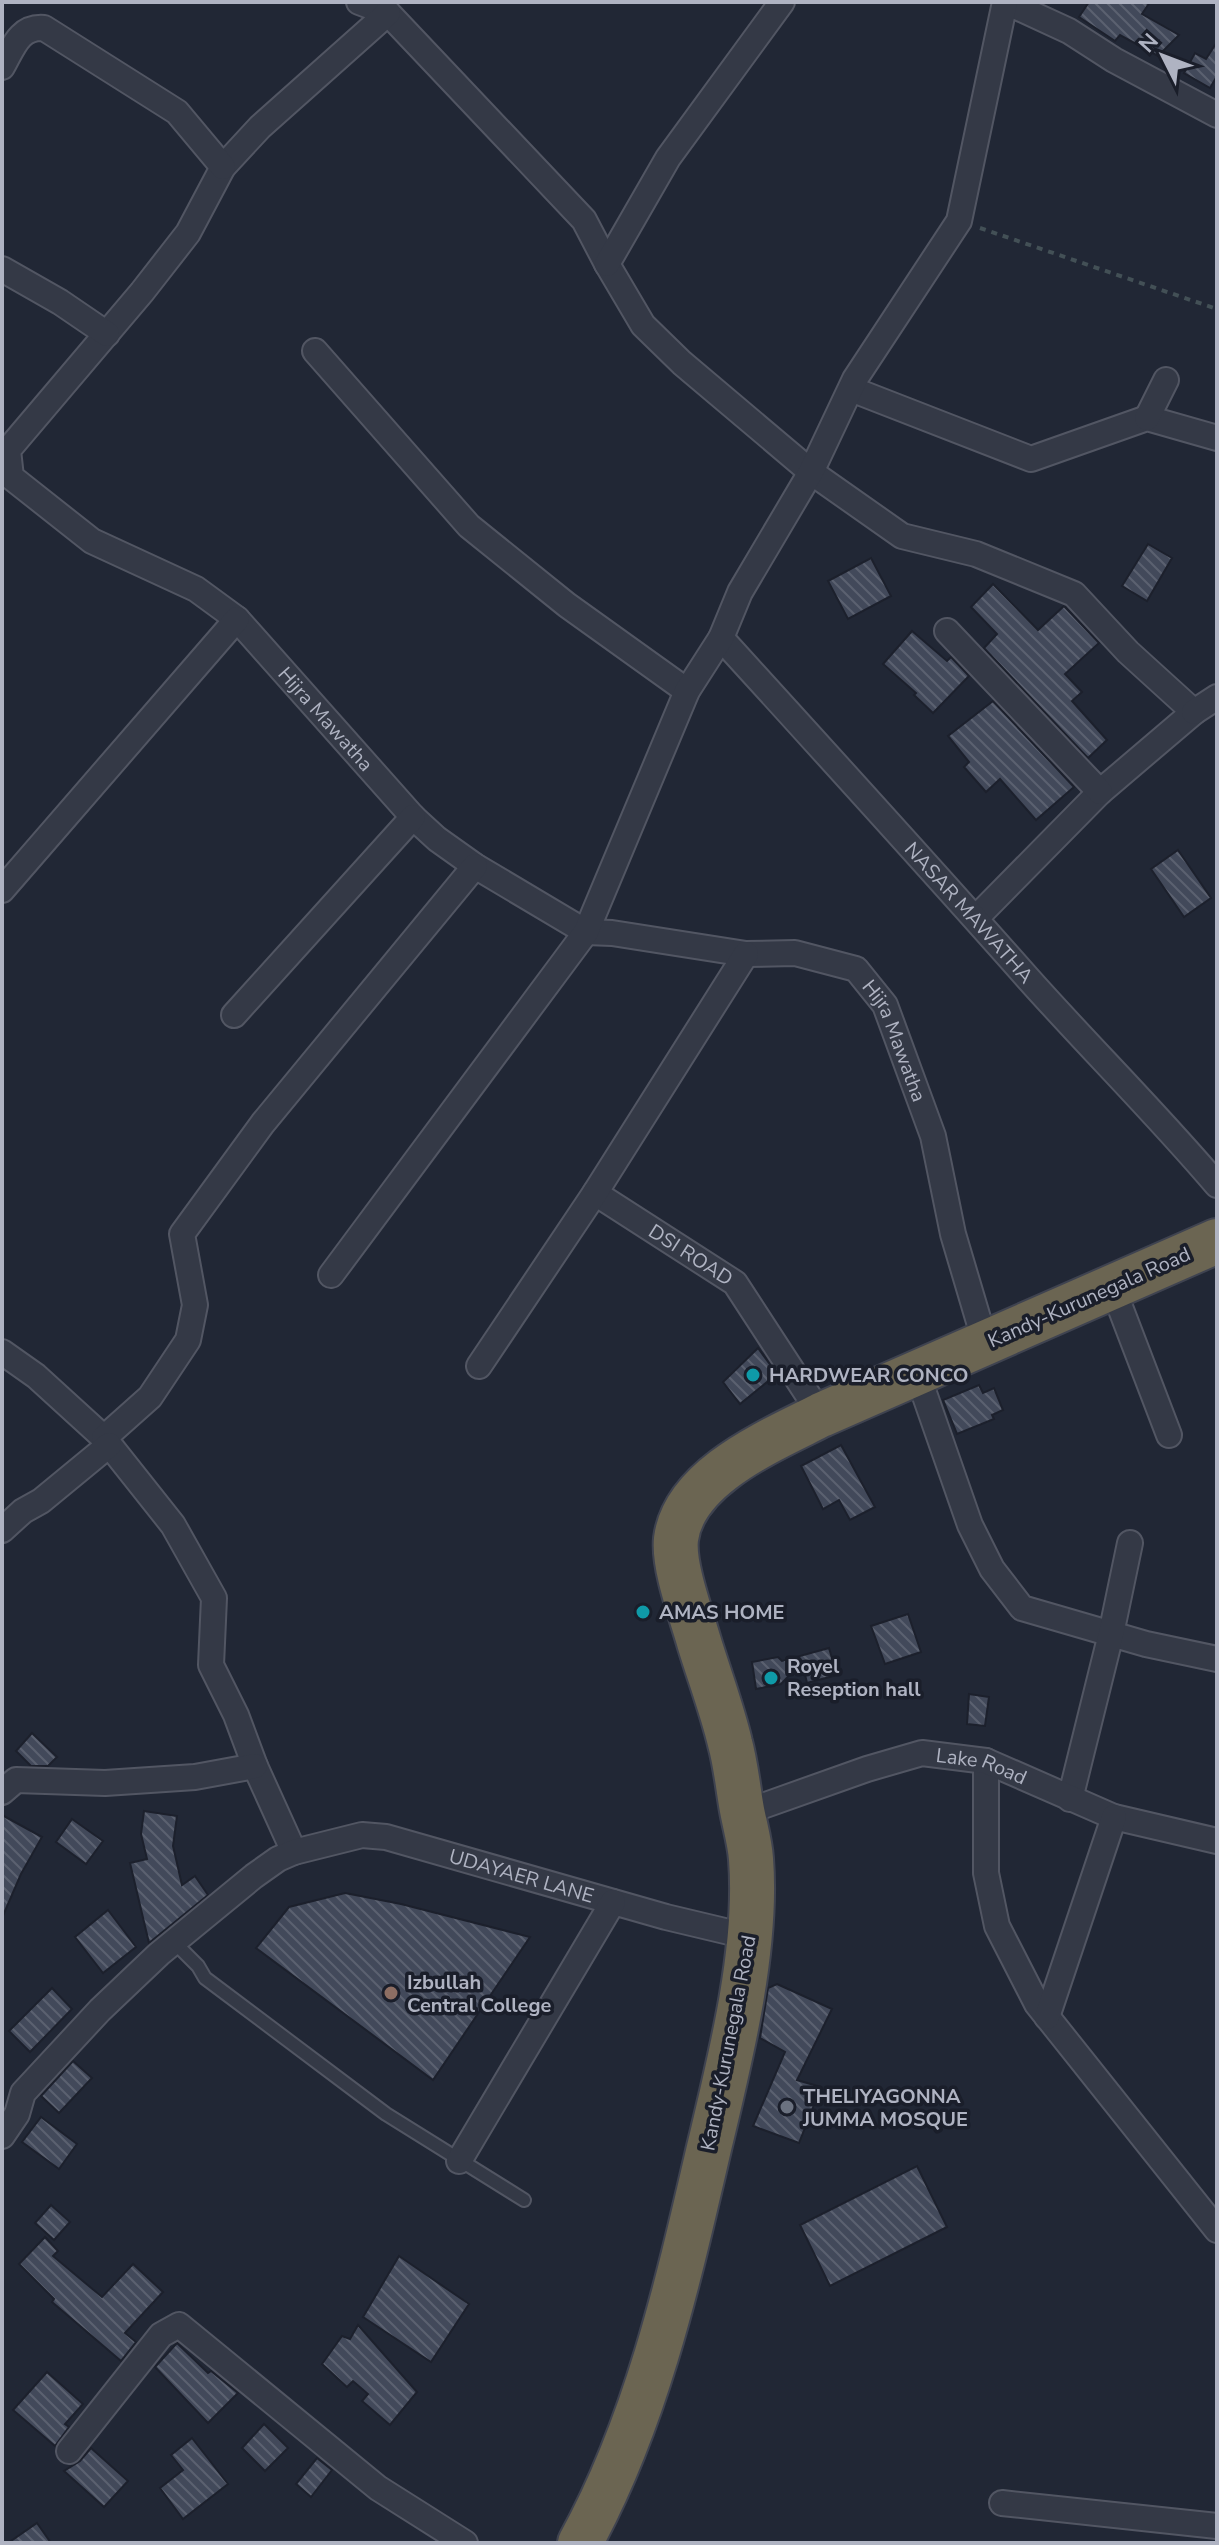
<svg xmlns="http://www.w3.org/2000/svg" width="1219" height="2545" font-family="'Nunito Sans',sans-serif">
<style>
.building{fill:url(#building-back-hatch);stroke:#1c202c;stroke-width:2}
.lines{fill:none;stroke-linecap:round;stroke-linejoin:round}
.lane-casing{stroke:#525663;stroke-width:16}
.street-casing{stroke:#525663;stroke-width:28}
.highway-casing{stroke:#3f4350;stroke-width:48}
.path{stroke:#435056;stroke-width:4;stroke-dasharray:6 6;stroke-linecap:butt}
.lane{stroke:#343946;stroke-width:12}
.street{stroke:#343946;stroke-width:24}
.highway{stroke:#6b6552;stroke-width:44}
.culture-dot{fill:#0f9aa8;stroke:#1a1e2a;stroke-width:3}
.education-dot{fill:#8d6e63;stroke:#1a1e2a;stroke-width:3}
.worship-dot{fill:#6b7280;stroke:#1a1e2a;stroke-width:3}
.labels{text-anchor:middle;stroke-width:7;stroke-linejoin:round;paint-order:stroke}
.street-label{font-size:20px;fill:#afb3c2;stroke:#1a1e2a}
.poi-label{font-size:20px;font-weight:bold;fill:#afb3c2;stroke:#1a1e2a;text-anchor:start}
</style>
<defs>
<pattern id="building-back-hatch" width="6" height="6" patternUnits="userSpaceOnUse" patternTransform="scale(2)"><rect width="6" height="6" fill="#42495a"/><path d="M-1 5l2 2M0 0l6 6M5-1l2 2" fill="none" stroke="#5b6170"/></pattern>
</defs>
<rect width="100%" height="100%" fill="#212735"/>
<g class="building">
<polygon points="1089,2 1150,2 1142,14 1179,35 1158,56 1120,35 1115,41 1079,17"/>
<polygon points="1217,42 1217,76 1210,88 1184,73 1195,53 1206,59"/>
<polygon points="1148,544 1172,558 1147,601 1122,586"/>
<polygon points="871,558 891,596 848,619 828,581"/>
<polygon points="993,584 1038,630 1064,606 1099,643 1065,674 1082,692 1072,701 1107,740 1088,758 984,648 997,634 971,607"/>
<polygon points="912,631 947,661 951,657 969,676 933,713 914,695 916,693 883,664"/>
<polygon points="993,701 1074,787 1036,820 1000,779 986,792 964,767 969,762 948,736"/>
<polygon points="1178,850 1211,898 1184,917 1151,869"/>
<polygon points="758,1348 777,1374 740,1404 723,1382"/>
<polygon points="979,1385 983,1393 994,1388 1003,1410 992,1415 994,1419 957,1434 943,1400"/>
<polygon points="841,1445 875,1507 850,1520 839,1500 823,1509 801,1466"/>
<polygon points="908,1614 921,1652 885,1664 871,1626"/>
<polygon points="829,1648 837,1675 807,1683 802,1662 781,1684 756,1689 752,1662 778,1657 782,1661"/>
<polygon points="969,1694 989,1697 985,1726 967,1724"/>
<polygon points="32,1733 57,1757 48,1766 31,1766 16,1751"/>
<polygon points="144,1811 177,1816 173,1846 182,1885 195,1876 208,1895 149,1943 130,1863 147,1859 141,1834"/>
<polygon points="2,1815 42,1837 21,1874 2,1918"/>
<polygon points="72,1819 103,1841 86,1864 56,1842"/>
<polygon points="345,1893 401,1904 530,1937 433,2080 256,1948 289,1907"/>
<polygon points="108,1910 136,1947 103,1973 75,1937"/>
<polygon points="777,1984 832,2009 797,2080 821,2087 799,2143 753,2126 785,2052 760,2038 768,1988"/>
<polygon points="52,1988 72,2009 30,2052 9,2031"/>
<polygon points="73,2061 92,2078 59,2113 41,2096"/>
<polygon points="41,2117 77,2144 59,2169 22,2142"/>
<polygon points="917,2166 947,2227 830,2286 800,2225"/>
<polygon points="51,2205 70,2222 54,2240 35,2223"/>
<polygon points="45,2237 58,2251 53,2256 102,2297 133,2264 163,2292 125,2333 136,2342 121,2361 52,2302 54,2299 19,2264"/>
<polygon points="399,2256 469,2304 431,2362 363,2317"/>
<polygon points="358,2325 417,2392 390,2425 362,2401 368,2394 353,2381 347,2387 322,2364 342,2336 350,2339"/>
<polygon points="177,2343 208,2373 211,2371 238,2393 208,2423 155,2367"/>
<polygon points="47,2372 83,2404 65,2424 69,2427 55,2446 13,2410"/>
<polygon points="264,2424 288,2448 265,2471 242,2448"/>
<polygon points="192,2438 228,2484 183,2519 160,2488 183,2470 171,2455"/>
<polygon points="91,2448 128,2481 104,2507 64,2471 80,2461"/>
<polygon points="317,2458 332,2470 311,2497 296,2484"/>
<polygon points="37,2523 51,2543 8,2543"/>
</g>
<g class="lines">
<g class="lane-casing">
<polyline id="lane" points="174,1942 198,1966 205,1978 386,2114 524,2200"/>
</g>
<g class="street-casing">
<g id="street">
<polyline points="359,2 388,13 584,220 607,264 643,325 682,363 811,472 902,536 976,554 1074,594 1128,652 1194,712 1100,792 976,918"/>
<polyline points="1006,2 1069,31 1114,60 1217,115"/>
<path id="s1" d="M 388,13 L 260,127 L 223,167 L 188,233 L 142,292 L 8,450 L 11,477 L 92,541 L 196,589 L 237,619 L 413,817 L 437,839 L 475,866 L 586,932 L 612,933 L 746,954 L 795,953 L 856,969 L 885,1005 L 933,1136 L 953,1234 L 985,1342"/>
<path d="M 2,67 C 13,48 19,26 44,28 L 177,112 L 223,167"/>
<polyline points="607,264 668,158 782,2"/>
<polyline points="2,269 60,302 107,334"/>
<polyline points="315,351 469,526 567,605 687,691"/>
<polyline points="851,389 1031,459 1147,418 1217,438"/>
<polyline points="1147,418 1166,380"/>
<polyline points="947,631 1100,792"/>
<path id="s2" d="M 721,638 C 823,750 925,862 1025,975 C 1088,1046 1156,1113 1217,1185"/>
<polyline points="1194,712 1217,697"/>
<polyline points="2,890 237,619"/>
<polyline points="234,1015 413,817"/>
<path id="s3" d="M 595,1193 L 735,1283 L 821,1415"/>
<polyline points="331,1275 586,932 687,691 721,638 740,592 811,472 855,379 959,221 1005,2"/>
<polyline points="1112,1286 1169,1435"/>
<polyline points="2,1352 36,1376 104,1438 173,1525 214,1598 211,1665 236,1715 255,1766 294,1852"/>
<polyline points="479,1366 595,1193 746,954"/>
<polyline points="917,1373 970,1525 992,1569 1022,1608 1146,1644 1217,1659"/>
<polyline points="104,1438 150,1397 188,1340 195,1305 182,1234 263,1123 475,866"/>
<polyline points="2,1530 23,1511 41,1501 109,1445"/>
<polyline points="986,1761 986,1873 997,1926 1037,2004 1217,2230"/>
<polyline points="2,1792 16,1780 105,1783 195,1777 255,1766"/>
<polyline points="1070,1799 1111,1634 1130,1543"/>
<path id="s4" d="M 743,1813 L 867,1769 L 922,1753 L 986,1761 L 1114,1817 L 1217,1841"/>
<polyline points="1047,2017 1114,1817"/>
<path id="s5" d="M 2,2136 L 17,2114 L 23,2093 L 100,2010 L 159,1954 L 254,1876 L 278,1859 L 294,1852 L 362,1835 L 386,1837 L 666,1917 L 750,1937"/>
<polyline points="459,2161 613,1902"/>
<polyline points="69,2451 161,2335 179,2325 378,2488 465,2543"/>
<polyline points="1002,2503 1217,2526"/>
</g>
</g>
<g class="highway-casing">
<path id="highway" d="M 580,2543 C 647,2421 678,2282 709,2148 C 730,2060 758,1949 751,1859 C 750,1843 745,1826 742,1810 C 738,1788 736,1765 730,1743 C 722,1709 709,1675 699,1642 C 691,1614 673,1566 676,1539 C 684,1476 772,1440 821,1415 L 1217,1241"/>
</g>
<polyline class="path" points="980,228 1217,309"/>
<use href="#lane" class="lane"/>
<use href="#street" class="street"/>
<use href="#highway" class="highway"/>
</g>
<g class="culture-dot">
<circle cx="753" cy="1375" r="8"/>
<circle cx="643" cy="1612" r="8"/>
<circle cx="771" cy="1678" r="8"/>
</g>
<circle class="education-dot" cx="391" cy="1993" r="8"/>
<circle class="worship-dot" cx="787" cy="2107" r="8"/>
<g class="labels">
<g class="street-label">
<text dy="7" stroke="none"><textPath href="#s1" startOffset="1012">Hijra Mawatha</textPath></text>
<text dy="7" stroke="none"><textPath href="#s2" startOffset="370">NASAR MAWATHA</textPath></text>
<text dy="7" stroke="none"><textPath href="#s1" startOffset="1708">Hijra Mawatha</textPath></text>
<text dy="7" stroke="none"><textPath href="#s3" startOffset="114">DSI ROAD</textPath></text>
<text transform="translate(1089 1297) rotate(-24)" y="7">Kandy-Kurunegala Road</text>
<text dy="7" stroke="none"><textPath href="#s4" startOffset="250">Lake Road</textPath></text>
<text dy="7" stroke="none"><textPath href="#s5" startOffset="648">UDAYAER LANE</textPath></text>
<text transform="translate(728 2043) rotate(-79)" y="7">Kandy-Kurunegala Road</text>
</g>
<g class="poi-label">
<text x="769" y="1382">HARDWEAR CONCO</text>
<text x="659" y="1619">AMAS HOME</text>
<text x="787" y="1673">Royel<tspan x="787" dy="23">Reseption hall</tspan></text>
<text x="407" y="1989">Izbullah<tspan x="407" dy="23">Central College</tspan></text>
<text x="803" y="2103">THELIYAGONNA<tspan x="803" dy="23">JUMMA MOSQUE</tspan></text>
</g>
</g>
<rect width="1219" height="2545" fill="none" stroke="#afb3c2" stroke-width="8"/>
<g transform="translate(1163 56) rotate(312)" stroke="#1a1e2a" stroke-width="6" paint-order="stroke">
<path d="M0-6L14 30L0 20L-14 30Z" fill="#afb3c2"/>
<text y="-12" font-size="22" font-weight="bold" text-anchor="middle" fill="#afb3c2">N</text>
</g>
</svg>
